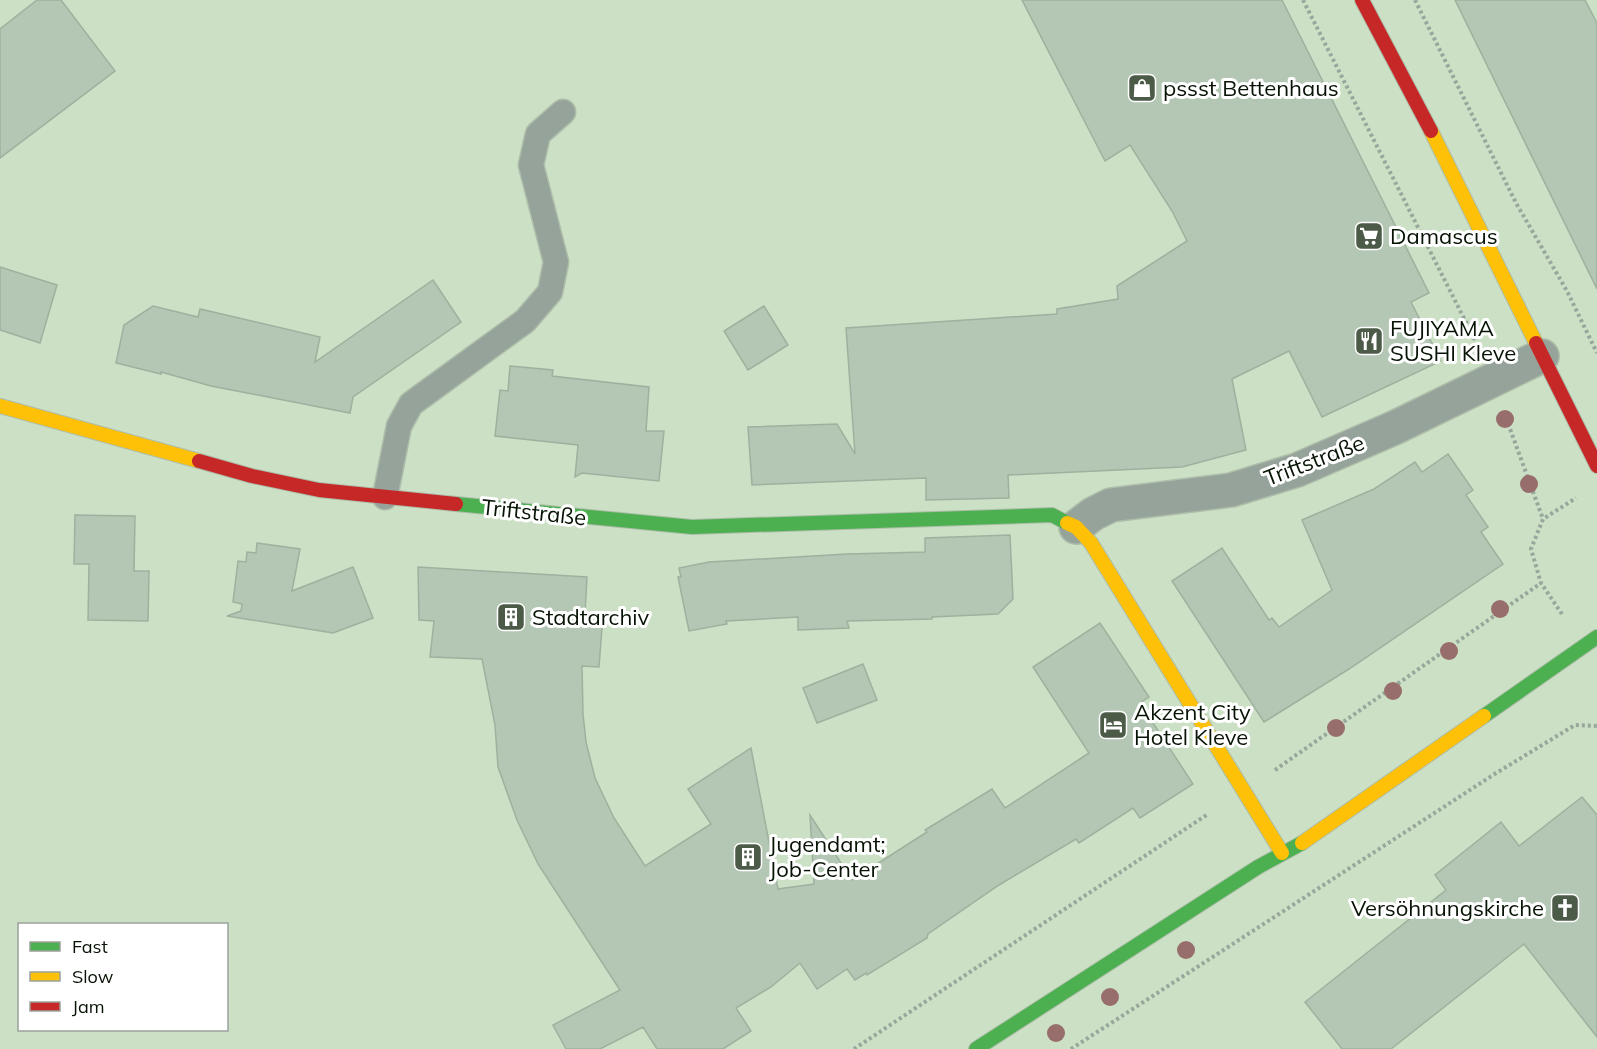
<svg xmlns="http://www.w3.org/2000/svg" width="1597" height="1049" font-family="Mulish,sans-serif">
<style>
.building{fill:#b3c7b4;stroke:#9eb19e;stroke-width:1.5}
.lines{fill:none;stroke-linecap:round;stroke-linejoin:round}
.lane-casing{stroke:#adbda9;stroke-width:27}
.street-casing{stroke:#adbda9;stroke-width:36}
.fast-casing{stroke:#adbda9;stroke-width:16}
.slow-casing{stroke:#adbda9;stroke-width:16}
.jam-casing{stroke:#adbda9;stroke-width:16}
.path{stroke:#99a69b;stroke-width:4;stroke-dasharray:3 3;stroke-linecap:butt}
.lane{stroke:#95a39b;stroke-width:24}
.street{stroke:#95a39b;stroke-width:33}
.fast{stroke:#4caf50;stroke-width:14}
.slow{stroke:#ffc107;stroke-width:14}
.jam{stroke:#c62828;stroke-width:14}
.tree{fill:#976e6b}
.labels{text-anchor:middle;stroke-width:6;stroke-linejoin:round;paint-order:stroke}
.poi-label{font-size:22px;fill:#071304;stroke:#fff;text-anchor:start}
.street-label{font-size:22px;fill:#071304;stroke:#fff}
</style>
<rect width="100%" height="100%" fill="#cce0c5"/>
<g class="building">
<polygon points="37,0 61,0 115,71 0,158 0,29"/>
<polygon points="1022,0 1282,0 1429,293 1411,302 1441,361 1322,417 1289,351 1232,379 1246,450 1182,467 1008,475 1009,498 926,500 926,478 752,485 748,427 837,424 855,454 846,328 1057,314 1057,309 1118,299 1117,286 1187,241 1172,211 1130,145 1105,161"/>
<polygon points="1455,0 1585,0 1597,23 1597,289"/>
<polygon points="0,267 57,285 40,343 0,330"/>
<polygon points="433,280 461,322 353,397 350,413 211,386 161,372 161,374 116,363 124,325 153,306 198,317 200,309 320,337 315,362"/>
<polygon points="764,306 788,345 748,370 724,331"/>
<polygon points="510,366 553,370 552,376 649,387 646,431 664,431 659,481 582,473 575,477 578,445 495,436 500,390 508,391"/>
<polygon points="1448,454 1473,490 1466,495 1488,527 1481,532 1503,564 1349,669 1264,722 1172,581 1222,548 1269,620 1272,618 1279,627 1332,590 1302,520 1374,489 1415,462 1422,472"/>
<polygon points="75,515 135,516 134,571 149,571 148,621 88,620 89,564 74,564"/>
<polygon points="1010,535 1013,599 998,614 932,617 932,619 847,621 849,628 798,630 798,617 726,621 727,624 689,631 678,577 681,577 679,568 709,562 847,554 925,552 925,538"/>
<polygon points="257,543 300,549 292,591 353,567 373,618 333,633 227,616 241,611 242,604 233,602 238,561 246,562 247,552 256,553"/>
<polygon points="418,567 587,577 585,614 603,615 599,667 582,666 583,714 586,742 595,778 614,818 645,866 711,824 688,789 751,748 778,889 814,884 810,815 852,880 927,832 925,830 992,789 1005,808 1089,753 1033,667 1100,623 1149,697 1140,703 1193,784 1140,818 1133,808 1079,843 1076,839 999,885 928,934 927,938 867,975 866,973 855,980 847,969 817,989 800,963 771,987 736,1008 751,1031 723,1049 657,1049 643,1027 600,1049 566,1049 553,1025 620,990 538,864 517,820 498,767 495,725 482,659 430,657 434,621 419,620"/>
<polygon points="863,664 877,700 817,723 803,688"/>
<polygon points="1582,797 1597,815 1597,1037 1524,944 1391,1049 1342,1049 1305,1002 1446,890 1435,875 1501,822 1519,846"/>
</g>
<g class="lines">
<g class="lane-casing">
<polyline id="lane" points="385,497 399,426 411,404 525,321 550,292 556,262 531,165 538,134 563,112"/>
</g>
<g class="street-casing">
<polyline id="street" points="1076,527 1093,514 1111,505 1231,490 1297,470 1394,428 1542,356"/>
</g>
<g class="fast-casing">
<g id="fast">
<polyline points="456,504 692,527 1052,515 1067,523"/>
<polyline points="1484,716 1597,637"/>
<polyline points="976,1049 1258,867 1302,843"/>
</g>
</g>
<g class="slow-casing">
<g id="slow">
<polyline points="1431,131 1536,343"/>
<polyline points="0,406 199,461"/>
<polyline points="1067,523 1076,527 1091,543 1282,853"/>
<polyline points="1302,843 1484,716"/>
</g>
</g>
<g class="jam-casing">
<g id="jam">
<polyline points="1362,0 1431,131"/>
<polyline points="1536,343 1597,466"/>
<polyline points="199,461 252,476 319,490 456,504"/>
</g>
</g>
<g class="path">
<polyline points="1303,0 1477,344"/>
<polyline points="1415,0 1516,203 1567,291 1597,353"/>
<polyline points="1506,418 1543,519"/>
<polyline points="1562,614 1541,583 1531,549 1543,519 1576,498"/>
<polyline points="1275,770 1541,583"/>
<polyline points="854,1049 1208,814"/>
<polyline points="1071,1049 1493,775 1575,725 1597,726"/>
</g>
<use href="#lane" class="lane"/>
<use href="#street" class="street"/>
<use href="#fast" class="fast"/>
<use href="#slow" class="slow"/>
<use href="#jam" class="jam"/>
</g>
<g class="tree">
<circle cx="1505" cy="419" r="9"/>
<circle cx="1529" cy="484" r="9"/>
<circle cx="1500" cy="609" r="9"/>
<circle cx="1449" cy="651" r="9"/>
<circle cx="1393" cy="691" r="9"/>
<circle cx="1336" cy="728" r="9"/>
<circle cx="1186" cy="950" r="9"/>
<circle cx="1110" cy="997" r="9"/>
<circle cx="1056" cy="1033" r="9"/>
</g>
<defs>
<g id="shop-square" transform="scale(1.5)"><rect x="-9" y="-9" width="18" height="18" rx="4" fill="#4c5b48" stroke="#fff"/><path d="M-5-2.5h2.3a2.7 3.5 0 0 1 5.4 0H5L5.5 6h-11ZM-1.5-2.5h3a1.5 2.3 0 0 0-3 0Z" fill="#fff"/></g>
<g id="supermarket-square" transform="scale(1.5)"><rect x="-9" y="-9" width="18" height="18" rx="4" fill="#4c5b48" stroke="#fff"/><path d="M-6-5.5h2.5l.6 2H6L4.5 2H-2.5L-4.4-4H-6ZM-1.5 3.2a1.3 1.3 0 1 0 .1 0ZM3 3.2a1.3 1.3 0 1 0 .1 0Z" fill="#fff"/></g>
<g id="restaurant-square" transform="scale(1.5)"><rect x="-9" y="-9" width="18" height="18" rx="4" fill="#4c5b48" stroke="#fff"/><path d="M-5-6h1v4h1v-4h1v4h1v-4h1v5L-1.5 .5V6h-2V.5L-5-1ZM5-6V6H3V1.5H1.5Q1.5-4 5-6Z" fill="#fff"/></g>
<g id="building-square" transform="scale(1.5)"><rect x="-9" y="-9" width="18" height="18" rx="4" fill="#4c5b48" stroke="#fff"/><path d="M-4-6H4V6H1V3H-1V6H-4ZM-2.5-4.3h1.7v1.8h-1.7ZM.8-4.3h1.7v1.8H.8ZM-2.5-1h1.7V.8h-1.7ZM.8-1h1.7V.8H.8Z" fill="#fff"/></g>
<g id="hotel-square" transform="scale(1.5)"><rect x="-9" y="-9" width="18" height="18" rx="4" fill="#4c5b48" stroke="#fff"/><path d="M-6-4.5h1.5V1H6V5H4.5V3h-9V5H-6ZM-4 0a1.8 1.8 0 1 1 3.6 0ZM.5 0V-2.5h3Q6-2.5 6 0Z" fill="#fff"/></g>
<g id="church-square" transform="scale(1.5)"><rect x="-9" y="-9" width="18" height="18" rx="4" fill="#4c5b48" stroke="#fff"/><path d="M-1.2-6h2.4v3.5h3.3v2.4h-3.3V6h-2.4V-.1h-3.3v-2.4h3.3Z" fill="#fff"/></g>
</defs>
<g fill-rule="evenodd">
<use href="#shop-square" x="1142" y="88"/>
<use href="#supermarket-square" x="1369" y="236"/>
<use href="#restaurant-square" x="1369" y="341"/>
<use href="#building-square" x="511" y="617"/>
<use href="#hotel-square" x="1113" y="725"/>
<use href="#building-square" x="748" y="857"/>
<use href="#church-square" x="1565" y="908"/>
</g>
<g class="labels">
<g class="poi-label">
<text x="1163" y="96">pssst Bettenhaus</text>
<text x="1390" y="244">Damascus</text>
<text x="1390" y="336">FUJIYAMA<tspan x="1390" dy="25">SUSHI Kleve</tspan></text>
<text x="532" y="625">Stadtarchiv</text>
<text x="1134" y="720">Akzent City<tspan x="1134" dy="25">Hotel Kleve</tspan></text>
<text x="769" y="852">Jugendamt;<tspan x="769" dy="25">Job-Center</tspan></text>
<text x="1544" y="916" text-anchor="end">Versöhnungskirche</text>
</g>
<g class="street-label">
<text transform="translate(1314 460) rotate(-21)" y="8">Triftstraße</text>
<text transform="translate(534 512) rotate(6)" y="8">Triftstraße</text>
</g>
</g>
<rect x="18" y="923" width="210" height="108" fill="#ffffff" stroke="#9ca19b" stroke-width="1.5"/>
<rect x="30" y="942" width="30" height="9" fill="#4caf50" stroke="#9ca19b" stroke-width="1.5"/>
<text x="72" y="953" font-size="18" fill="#071304">Fast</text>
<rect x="30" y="972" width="30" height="9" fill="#ffc107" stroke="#9ca19b" stroke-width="1.5"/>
<text x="72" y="983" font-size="18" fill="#071304">Slow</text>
<rect x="30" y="1002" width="30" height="9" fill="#c62828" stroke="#9ca19b" stroke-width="1.5"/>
<text x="72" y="1013" font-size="18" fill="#071304">Jam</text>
</svg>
